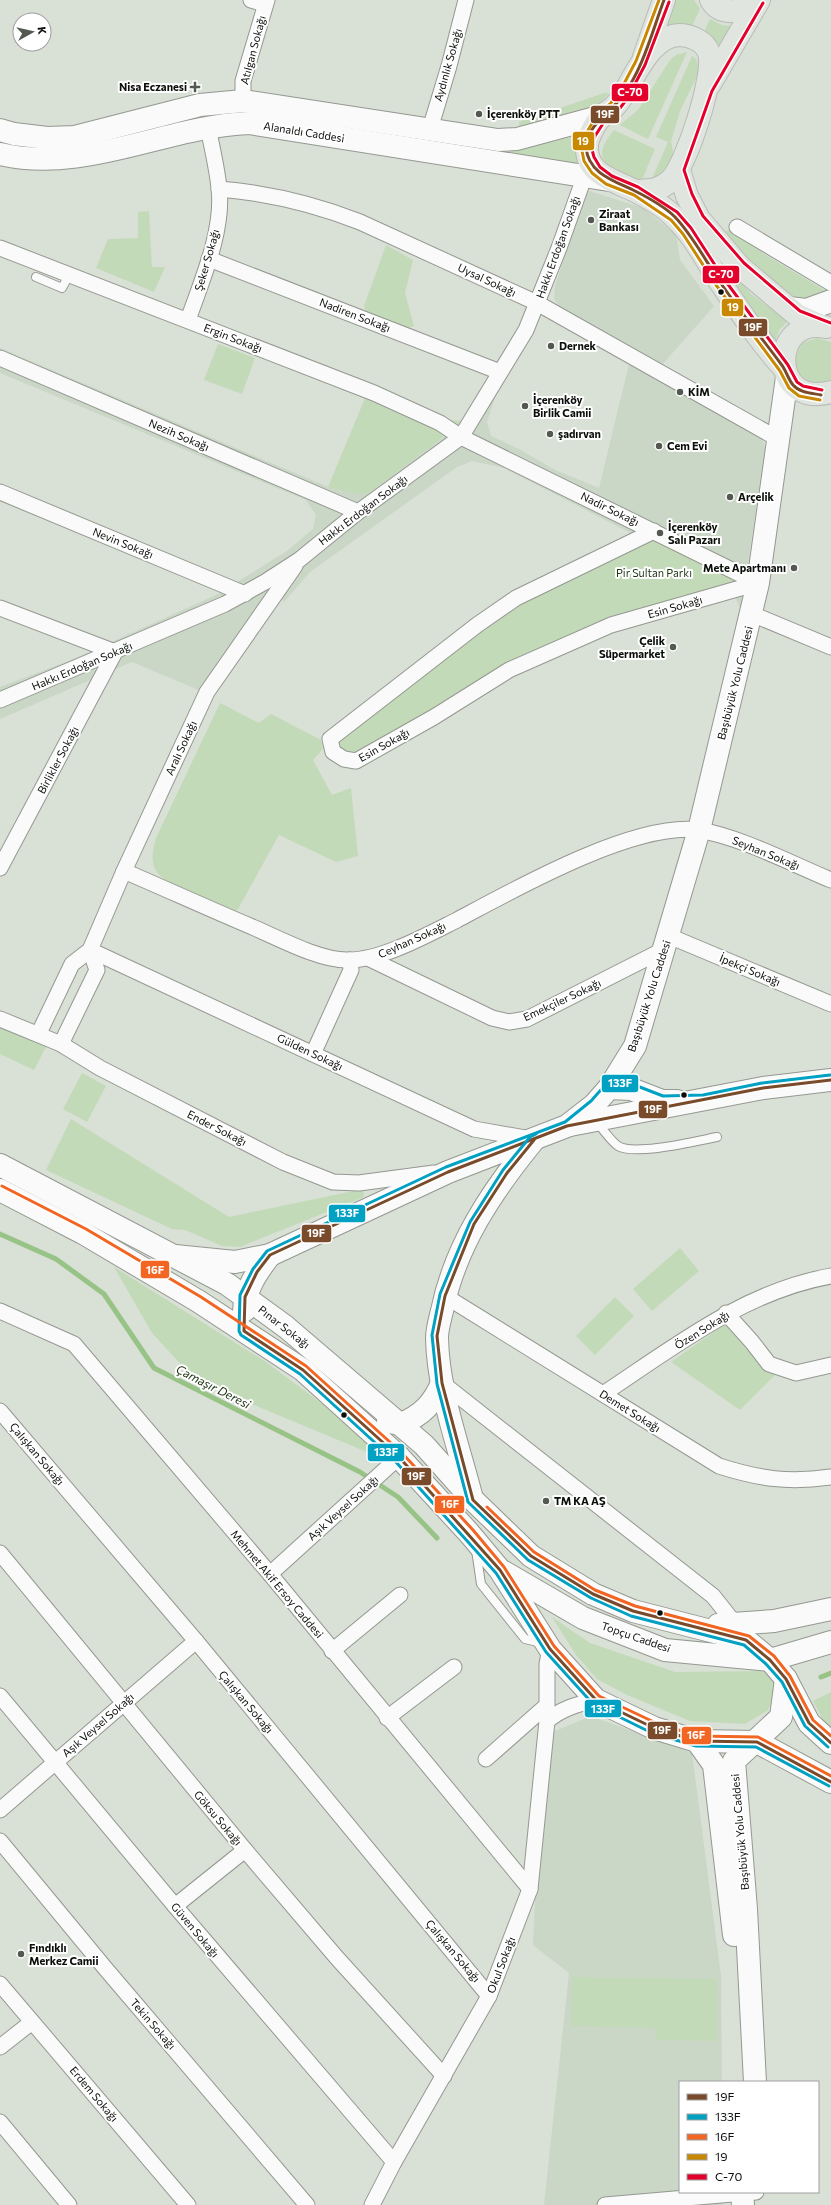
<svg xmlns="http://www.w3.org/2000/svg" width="831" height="2205" font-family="Commissioner,sans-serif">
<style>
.built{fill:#cad6c6}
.green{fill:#c3dab9}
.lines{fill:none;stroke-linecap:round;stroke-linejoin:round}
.stream{stroke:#98c386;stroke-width:5}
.lane-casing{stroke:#949891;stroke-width:10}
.street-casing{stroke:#949891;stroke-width:17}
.secondary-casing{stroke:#949891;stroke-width:24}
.primary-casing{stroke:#b8bbb7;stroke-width:24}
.lane{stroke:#f9faf9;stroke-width:8}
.street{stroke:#f9faf9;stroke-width:15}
.secondary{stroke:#f9faf9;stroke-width:22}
.primary{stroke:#e1e5df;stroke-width:22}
.bus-1-casing{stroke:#fff;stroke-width:6}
.bus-2-casing{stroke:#fff;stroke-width:6}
.bus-3-casing{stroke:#fff;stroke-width:6}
.bus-4-casing{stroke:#fff;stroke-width:6}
.bus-5-casing{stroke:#fff;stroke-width:6}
.bus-1{stroke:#7a4b2a;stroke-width:3}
.bus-2{stroke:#01a1c4;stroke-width:3}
.bus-3{stroke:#f26522;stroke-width:3}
.bus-4{stroke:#c88802;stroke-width:3}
.bus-5{stroke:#e4002b;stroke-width:3}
.poi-dot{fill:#535851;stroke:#fff;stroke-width:1.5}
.bus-dot{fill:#0b0f0a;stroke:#fff;stroke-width:1.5}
.labels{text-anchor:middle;stroke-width:4;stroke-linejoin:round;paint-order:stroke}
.street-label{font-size:11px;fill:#0b0f0a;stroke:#fff}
.poi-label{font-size:11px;font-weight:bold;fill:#0b0f0a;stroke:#fff;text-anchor:start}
.park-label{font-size:11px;fill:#1e3513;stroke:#fff}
.water-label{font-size:12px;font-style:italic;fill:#19300e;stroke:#fff}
.line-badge{stroke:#fff;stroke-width:1.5}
.badge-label{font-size:11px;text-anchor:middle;font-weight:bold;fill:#fff}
</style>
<rect width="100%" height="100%" fill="#d9e0d6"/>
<g class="built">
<polygon points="586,190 643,208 676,235 680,260 714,306 661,366 558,306 554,298 555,286"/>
<polygon points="0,348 328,487 347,492 368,494 464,421 497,391 487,422 491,436 519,449 555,470 599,488 630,360 759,436 763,441 765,449 741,609 729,586 716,577 504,468 472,461 457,467 310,572 284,602 273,588 201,691 132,662 0,719 0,687 76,658 216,595 287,551 313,529 316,515 306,500 0,373"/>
<polygon points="591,1716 692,1753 721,1976 722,2082 680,2082 680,2192 723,2192 723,2205 544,2205 569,1973 533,1945 543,1736"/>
</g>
<g class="green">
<polygon points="675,0 694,0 700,9 692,26 682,24 663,29"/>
<polygon points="710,19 722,25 731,26 718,50 704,32"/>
<polygon points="687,52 648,139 620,125 638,110 670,60 676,55"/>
<polygon points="692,56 697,60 699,72 680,111 671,141 674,158 670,172 651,181 668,142 656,137"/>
<path d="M 607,92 L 608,95 C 586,117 548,120 519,128 L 519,122 Z"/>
<path d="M 614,130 L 655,149 L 642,180 C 612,171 586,163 614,130 Z"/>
<polygon points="580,135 576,144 580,166 510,155 511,151"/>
<polygon points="149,211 152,267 165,267 154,292 96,268 108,239 138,238 138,212"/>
<polygon points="730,229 764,254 831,294 793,301 752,264 725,232"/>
<polygon points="386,245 413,260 405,293 414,326 404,330 366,312 364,306"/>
<polygon points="736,276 751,294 788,321 780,329 773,347 730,280"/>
<polygon points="817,338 831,342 831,380 814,384 801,378 796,371 795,356 803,343"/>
<polygon points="218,344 255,358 242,394 204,380"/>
<polygon points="370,386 447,420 464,421 368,494 347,492 328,487"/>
<polygon points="654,531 758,583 611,625 434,717 344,759 330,739 477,625"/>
<path d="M 220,703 L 259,723 L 271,714 L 321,740 L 323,749 L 313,760 L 332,795 L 351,788 L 358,856 L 336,862 L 279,835 L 237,911 C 221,904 164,885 156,871 C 150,860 153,849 156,838 Z"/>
<polygon points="0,1028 32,1036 48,1043 34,1070 0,1054"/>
<polygon points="82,1073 106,1086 87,1122 63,1109"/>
<polygon points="71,1119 229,1217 363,1189 364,1197 240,1247 222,1246 185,1230 172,1229 46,1170"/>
<polygon points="680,1248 699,1271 652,1311 633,1289"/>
<polygon points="114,1267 266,1362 364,1435 375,1449 374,1455 254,1405 187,1371 152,1333"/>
<polygon points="615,1297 634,1316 595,1355 576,1336"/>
<polygon points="725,1324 758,1362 776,1374 740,1410 671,1362"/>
<polygon points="552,1617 590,1643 675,1672 761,1671 774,1676 775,1693 768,1710 745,1724 690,1721 627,1695 597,1679 576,1655"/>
<polygon points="831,1692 831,1732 830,1733 813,1701"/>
<polygon points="572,1977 717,1979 716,2041 656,2040 656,2028 571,2026"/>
</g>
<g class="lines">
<g class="stream">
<polyline points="0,1234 56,1259 104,1294 154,1368 360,1472 398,1497 437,1538"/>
<polyline points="821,1677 831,1673"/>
</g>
<g class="lane-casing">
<g id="lane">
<polyline points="36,277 62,288 69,275"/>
<path d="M 597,1123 C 604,1130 610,1140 618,1146 C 635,1156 696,1141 717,1137"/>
<polyline points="476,1550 481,1584 525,1639 542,1643"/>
</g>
</g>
<g class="street-casing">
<g id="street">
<polyline points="251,0 265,4"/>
<polyline points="243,101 243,81 267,0"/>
<polyline points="431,130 433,119 449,66 466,0"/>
<path d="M 219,189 C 268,193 314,204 360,222 L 537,303 L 780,440"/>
<polyline points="737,227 831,283"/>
<polyline points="0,248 374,393 440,423 461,437 758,583"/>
<polyline points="209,259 500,372"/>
<path d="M 188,320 C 202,280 224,230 219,188 C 217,168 212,147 208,128"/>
<polyline points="0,358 358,512"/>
<polyline points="0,492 245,594"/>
<polyline points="654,531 516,598 477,625 330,739 333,752 344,759 356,761 434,717 509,670 611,625 758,583"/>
<polyline points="0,608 115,652 0,868"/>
<polyline points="752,614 831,647"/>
<polyline points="0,700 225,604 265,582 299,560 358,512 461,437 526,330 559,248 585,175"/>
<path d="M 124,871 C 168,890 212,910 257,929 C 282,940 320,960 347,960 C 380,961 427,935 457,920 C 515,889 634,822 698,830 C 739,836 792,864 831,880"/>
<polyline points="669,936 831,1004"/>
<polyline points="90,950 474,1129 531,1139"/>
<polyline points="370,959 492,1018 509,1022 527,1019 665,949"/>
<polyline points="0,1019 61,1044 100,1068 283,1162 333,1182 359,1183 434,1173"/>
<polyline points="39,1033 72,964 90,950 124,871 207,692 295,566"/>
<polyline points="61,1044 97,970 90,950"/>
<polyline points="313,1054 351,970 350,960"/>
<path d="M 445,1296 L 719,1466 C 760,1479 788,1483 831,1477"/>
<polyline points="0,1311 74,1344 270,1574 530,1889"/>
<polyline points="726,1313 752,1342 769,1364 796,1373 831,1365"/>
<polyline points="442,1383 713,1596 736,1625"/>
<path d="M 603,1394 C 674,1347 745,1291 831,1276"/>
<polyline points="0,1411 196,1641 489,1996"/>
<polyline points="0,1553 245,1850 337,1958 444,2076"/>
<polyline points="270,1574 399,1457"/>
<polyline points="332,1651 400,1595"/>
<polyline points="0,1696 175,1906 394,2162"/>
<polyline points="387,1718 454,1667"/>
<path d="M 547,1721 C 561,1709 577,1704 596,1700"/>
<polyline points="486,1759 546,1706"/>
<polyline points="0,1810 196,1641"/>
<polyline points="0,1841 105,1968 307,2205"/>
<polyline points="175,1906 245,1850"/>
<polyline points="0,1984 188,2205"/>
<polyline points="0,2047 32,2022"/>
<polyline points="0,2122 69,2205"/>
<polyline points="372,2205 394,2162 489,1996 530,1889 547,1721 547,1664 550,1649"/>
<polyline points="605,2205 756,2192"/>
</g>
</g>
<g class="secondary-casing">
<g id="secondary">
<polyline points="0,130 14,134 47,138 75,137 200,105 243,101 498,140 517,139 602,116"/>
<path d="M 0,154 C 84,174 166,126 249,123 L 609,180"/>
<polyline points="789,308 806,310 831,301"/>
<polyline points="609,1088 631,1089 662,1101 677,1101"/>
<polyline points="570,1125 763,1088 831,1080"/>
<polyline points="0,1165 227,1284 286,1327 424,1445 473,1500 531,1556 593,1594 633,1611 746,1640 770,1660 786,1679 809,1723 831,1743"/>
<polyline points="0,1190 83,1233 198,1301 303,1370 399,1457 469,1533 500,1570 550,1649 596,1700 654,1728 697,1741 757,1742 831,1782"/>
<polyline points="175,1256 235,1262 270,1255 448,1172 567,1126 594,1105 609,1088 635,1046 699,830 758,583 787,377"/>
<path d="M 244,1311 C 245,1289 257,1272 270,1255"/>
<path d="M 388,1422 L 401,1424 C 422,1415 433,1404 442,1383"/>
<path d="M 471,1495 C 458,1444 438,1391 437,1338 C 437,1329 440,1319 442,1311 C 455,1246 492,1191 533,1141"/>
<polyline points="504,1572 583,1618 665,1650 770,1660 831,1642"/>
<polyline points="718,1625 774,1621 831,1609"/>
<polyline points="697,1741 714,1765 734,1935"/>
<polyline points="755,2082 746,1909 734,1761 781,1717 786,1679"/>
<polyline points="742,2192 743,2205"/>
</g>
</g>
<g class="primary-casing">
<g id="primary">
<path d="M 711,0 C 721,17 741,11 756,5"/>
<polyline points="644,57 664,0"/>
<polyline points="710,84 759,0"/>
<polyline points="679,170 687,196 699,219 740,267 797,315 819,325"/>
<path d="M 636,191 C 649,190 659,191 670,181 C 686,167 716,74 709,53 C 705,41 690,35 679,35 C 656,36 642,62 632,79 C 627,89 622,99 614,107 C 611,110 606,112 603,115 C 596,121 587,138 587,147 C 586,175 616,181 635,191 C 649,198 664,206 674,217 C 694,235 706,260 720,282 C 740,311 760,342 784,368"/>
<path d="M 826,327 C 770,315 769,409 831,392"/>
</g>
</g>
<use href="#lane" class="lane"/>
<use href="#street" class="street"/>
<use href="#secondary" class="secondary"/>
<use href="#primary" class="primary"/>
<g class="bus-1-casing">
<g id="bus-1">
<path d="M 664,0 C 652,32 643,69 622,97 C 612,110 585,128 586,147 C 588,174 615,181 635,191 C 647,197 665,207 675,217 C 693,236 705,260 720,282 C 739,310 761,337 781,364 C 786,370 788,379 793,385 C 800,393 812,393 821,395"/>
<polyline points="831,1080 763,1088 567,1126 448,1172 270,1255 257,1272 245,1297 244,1331 303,1370 399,1457 500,1570 550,1649 596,1700 654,1728 697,1741 757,1742 831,1782"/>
<polyline points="534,1140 507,1173 474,1224 445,1296 437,1336 442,1383 473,1500 531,1556 593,1594 633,1611 746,1640 770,1660 786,1679 809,1723 831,1743"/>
</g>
</g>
<g class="bus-2-casing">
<g id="bus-2">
<polyline points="536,1134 530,1137 503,1170 470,1222 440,1294 432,1335 437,1384 468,1502 528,1560 591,1598 631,1616 744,1645 766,1664 782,1682 805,1726 828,1747"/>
<polyline points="829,1786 756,1747 696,1746 652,1733 593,1704 546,1652 496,1573 395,1461 300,1374 241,1335 239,1331 240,1295 253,1269 267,1251 446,1167 565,1122 591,1101 607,1083 632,1084 663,1096 703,1095 762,1083 830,1075"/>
</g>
</g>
<g class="bus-3-casing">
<g id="bus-3">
<polyline points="2,1186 86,1229 201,1297 306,1366 402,1453 473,1530 504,1567 554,1646 599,1696 656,1723 698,1736 758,1737 831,1776"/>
<polyline points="487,1507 534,1552 595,1590 635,1606 749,1636 774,1656 790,1676 813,1720 831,1736"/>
</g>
</g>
<g class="bus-4-casing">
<polyline id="bus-4" points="659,0 636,61 619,93 610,104 598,113 587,132 581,146 584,161 592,173 606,184 634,195 671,220 683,234 716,285 780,371 789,388 799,396 820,400"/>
</g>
<g class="bus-5-casing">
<g id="bus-5">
<polyline points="669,2 645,65 627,99 617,112 606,119 595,136 591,146 594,157 600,167 612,176 638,187 677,212 691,228 724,279 788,365 797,382 803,386 822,390"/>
<polyline points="763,3 712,91 684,170 692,194 703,216 744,263 800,311 831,323"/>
</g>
</g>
<use href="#bus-1" class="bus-1"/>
<use href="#bus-2" class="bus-2"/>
<use href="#bus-3" class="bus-3"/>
<use href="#bus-4" class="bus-4"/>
<use href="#bus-5" class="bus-5"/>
</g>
<g class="poi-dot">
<path d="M193 81h4v4h4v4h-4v4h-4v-4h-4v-4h4z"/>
<circle cx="479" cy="114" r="4"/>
<circle cx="591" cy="220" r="4"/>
<circle cx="551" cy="346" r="4"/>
<circle cx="680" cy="392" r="4"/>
<circle cx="525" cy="406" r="4"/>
<circle cx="550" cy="434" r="4"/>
<circle cx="659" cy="446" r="4"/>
<circle cx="730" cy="497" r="4"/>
<circle cx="660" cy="533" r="4"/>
<circle cx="794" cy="568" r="4"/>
<circle cx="673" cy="647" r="4"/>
<circle cx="546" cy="1501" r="4"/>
<circle cx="21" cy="1954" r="4"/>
</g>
<g class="bus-dot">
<circle cx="721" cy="292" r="3.5"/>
<circle cx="684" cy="1095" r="3.5"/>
<circle cx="344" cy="1415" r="3.5"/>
<circle cx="660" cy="1613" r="3.5"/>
</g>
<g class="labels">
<g class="street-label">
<text transform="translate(253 50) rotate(-75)" y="4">Atılgan Sokağı</text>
<text transform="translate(448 65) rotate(-74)" y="4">Aydınlık Sokağı</text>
<text transform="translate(304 132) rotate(9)" y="4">Alanaldı Caddesi</text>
<text transform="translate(558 247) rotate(-70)" y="4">Hakkı Erdoğan Sokağı</text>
<text transform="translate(207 260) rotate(-74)" y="4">Şeker Sokağı</text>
<text transform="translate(487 280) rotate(25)" y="4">Uysal Sokağı</text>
<text transform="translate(355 315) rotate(21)" y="4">Nadiren Sokağı</text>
<text transform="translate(233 338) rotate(21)" y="4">Ergin Sokağı</text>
<text transform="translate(179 435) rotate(23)" y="4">Nezih Sokağı</text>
<text transform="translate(610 509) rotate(26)" y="4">Nadir Sokağı</text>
<text transform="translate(363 510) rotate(-37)" y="4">Hakkı Erdoğan Sokağı</text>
<text transform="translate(123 543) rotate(22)" y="4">Nevin Sokağı</text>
<text transform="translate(675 607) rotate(-16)" y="4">Esin Sokağı</text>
<text transform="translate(82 666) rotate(-23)" y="4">Hakkı Erdoğan Sokağı</text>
<text transform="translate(735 683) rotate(-76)" y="4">Başıbüyük Yolu Caddesi</text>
<text transform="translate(384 745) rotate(-29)" y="4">Esin Sokağı</text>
<text transform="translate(181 748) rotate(-65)" y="4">Aralı Sokağı</text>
<text transform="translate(58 760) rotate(-62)" y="4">Birlikler Sokağı</text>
<text transform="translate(766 853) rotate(22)" y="4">Seyhan Sokağı</text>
<text transform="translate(412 940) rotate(-24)" y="4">Ceyhan Sokağı</text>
<text transform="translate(750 970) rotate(23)" y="4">İpekçi Sokağı</text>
<text transform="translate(649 996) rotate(-72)" y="4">Başıbüyük Yolu Caddesi</text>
<text transform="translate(562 1000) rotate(-25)" y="4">Emekçiler Sokağı</text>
<text transform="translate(310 1052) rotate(25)" y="4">Gülden Sokağı</text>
<text transform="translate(217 1128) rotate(27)" y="4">Ender Sokağı</text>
<text transform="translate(284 1327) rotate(38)" y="4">Pınar Sokağı</text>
<text transform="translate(702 1330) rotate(-32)" y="4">Özen Sokağı</text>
<text transform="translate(630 1411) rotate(32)" y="4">Demet Sokağı</text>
<text transform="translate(37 1454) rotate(50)" y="4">Çalışkan Sokağı</text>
<text transform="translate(343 1508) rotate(-42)" y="4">Aşık Veysel Sokağı</text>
<text transform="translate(277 1584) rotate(50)" y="4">Mehmet Akif Ersoy Caddesi</text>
<text transform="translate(636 1637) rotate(19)" y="4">Topçu Caddesi</text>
<text transform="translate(246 1702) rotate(50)" y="4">Çalışkan Sokağı</text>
<text transform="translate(98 1725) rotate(-41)" y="4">Aşık Veysel Sokağı</text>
<text transform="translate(218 1818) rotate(50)" y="4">Göksu Sokağı</text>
<text transform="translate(740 1832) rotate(-95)" y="4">Başıbüyük Yolu Caddesi</text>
<text transform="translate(195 1930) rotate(50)" y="4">Güven Sokağı</text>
<text transform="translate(453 1951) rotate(50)" y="4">Çalışkan Sokağı</text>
<text transform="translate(501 1965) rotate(-69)" y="4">Okul Sokağı</text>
<text transform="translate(153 2024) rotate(49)" y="4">Tekin Sokağı</text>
<text transform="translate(94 2094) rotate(50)" y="4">Erdem Sokağı</text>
</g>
<g class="poi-label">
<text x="187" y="91" text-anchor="end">Nisa Eczanesi</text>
<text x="487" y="118">İçerenköy PTT</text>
<text x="599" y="218">Ziraat<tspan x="599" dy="13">Bankası</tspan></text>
<text x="559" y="350">Dernek</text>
<text x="688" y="396">KİM</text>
<text x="533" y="404">İçerenköy<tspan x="533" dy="13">Birlik Camii</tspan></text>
<text x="558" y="438">şadırvan</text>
<text x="667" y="450">Cem Evi</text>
<text x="738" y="501">Arçelik</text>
<text x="668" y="531">İçerenköy<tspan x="668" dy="13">Salı Pazarı</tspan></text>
<text x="786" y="572" text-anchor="end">Mete Apartmanı</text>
<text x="665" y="645" text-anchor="end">Çelik<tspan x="665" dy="13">Süpermarket</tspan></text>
<text x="554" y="1505">TM KA AŞ</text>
<text x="29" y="1952">Fındıklı<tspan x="29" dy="13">Merkez Camii</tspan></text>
</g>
<g class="park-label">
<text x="654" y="577">Pir Sultan Parkı</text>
</g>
<g class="water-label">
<text transform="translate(213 1387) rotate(27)" y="4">Çamaşır Deresi</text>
</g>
</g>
<g class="line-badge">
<rect x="611" y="83" width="38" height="19" rx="4" fill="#e4002b"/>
<rect x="590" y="105" width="30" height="19" rx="4" fill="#7a4b2a"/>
<rect x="572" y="131" width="23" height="20" rx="4" fill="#c88802"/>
<rect x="702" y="265" width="38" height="19" rx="4" fill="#e4002b"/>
<rect x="721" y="298" width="23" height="19" rx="4" fill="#c88802"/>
<rect x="738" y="318" width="30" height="19" rx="4" fill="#7a4b2a"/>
<rect x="601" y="1074" width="38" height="19" rx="4" fill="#01a1c4"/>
<rect x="638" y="1100" width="30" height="19" rx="4" fill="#7a4b2a"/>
<rect x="328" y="1204" width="38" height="19" rx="4" fill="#01a1c4"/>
<rect x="301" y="1224" width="31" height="19" rx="4" fill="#7a4b2a"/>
<rect x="140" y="1260" width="30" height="19" rx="4" fill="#f26522"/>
<rect x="367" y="1443" width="38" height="19" rx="4" fill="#01a1c4"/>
<rect x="401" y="1467" width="31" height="19" rx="4" fill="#7a4b2a"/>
<rect x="434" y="1495" width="31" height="19" rx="4" fill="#f26522"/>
<rect x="584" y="1699" width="38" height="19" rx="4" fill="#01a1c4"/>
<rect x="647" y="1721" width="31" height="19" rx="4" fill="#7a4b2a"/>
<rect x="681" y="1726" width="31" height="19" rx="4" fill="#f26522"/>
</g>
<g class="badge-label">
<text x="630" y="96">C-70</text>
<text x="605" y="118">19F</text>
<text x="583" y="145">19</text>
<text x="721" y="278">C-70</text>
<text x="733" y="311">19</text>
<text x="753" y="331">19F</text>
<text x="620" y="1087">133F</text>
<text x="653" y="1113">19F</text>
<text x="347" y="1217">133F</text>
<text x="316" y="1237">19F</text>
<text x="155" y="1274">16F</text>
<text x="386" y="1456">133F</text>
<text x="416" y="1480">19F</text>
<text x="450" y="1508">16F</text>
<text x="603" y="1713">133F</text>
<text x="662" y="1734">19F</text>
<text x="696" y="1739">16F</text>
</g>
<rect x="679" y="2081" width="140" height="112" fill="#ffffff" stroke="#9d9f9d"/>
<rect x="687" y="2094" width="20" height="6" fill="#7a4b2a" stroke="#9d9f9d"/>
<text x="715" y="2101" font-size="12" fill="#0b0f0a">19F</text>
<rect x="687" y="2114" width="20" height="6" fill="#01a1c4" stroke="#9d9f9d"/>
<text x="715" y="2121" font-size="12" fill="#0b0f0a">133F</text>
<rect x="687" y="2134" width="20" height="6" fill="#f26522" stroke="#9d9f9d"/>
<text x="715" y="2141" font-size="12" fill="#0b0f0a">16F</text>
<rect x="687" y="2154" width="20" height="6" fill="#c88802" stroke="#9d9f9d"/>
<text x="715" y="2161" font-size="12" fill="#0b0f0a">19</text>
<rect x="687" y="2174" width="20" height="6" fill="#e4002b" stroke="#9d9f9d"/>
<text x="715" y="2181" font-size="12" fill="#0b0f0a">C-70</text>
<g transform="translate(32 32) rotate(82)"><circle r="19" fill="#ffffff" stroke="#9d9f9d"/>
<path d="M0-3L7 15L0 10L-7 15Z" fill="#535851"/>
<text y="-6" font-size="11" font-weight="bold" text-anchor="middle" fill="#0b0f0a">K</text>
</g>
</svg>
